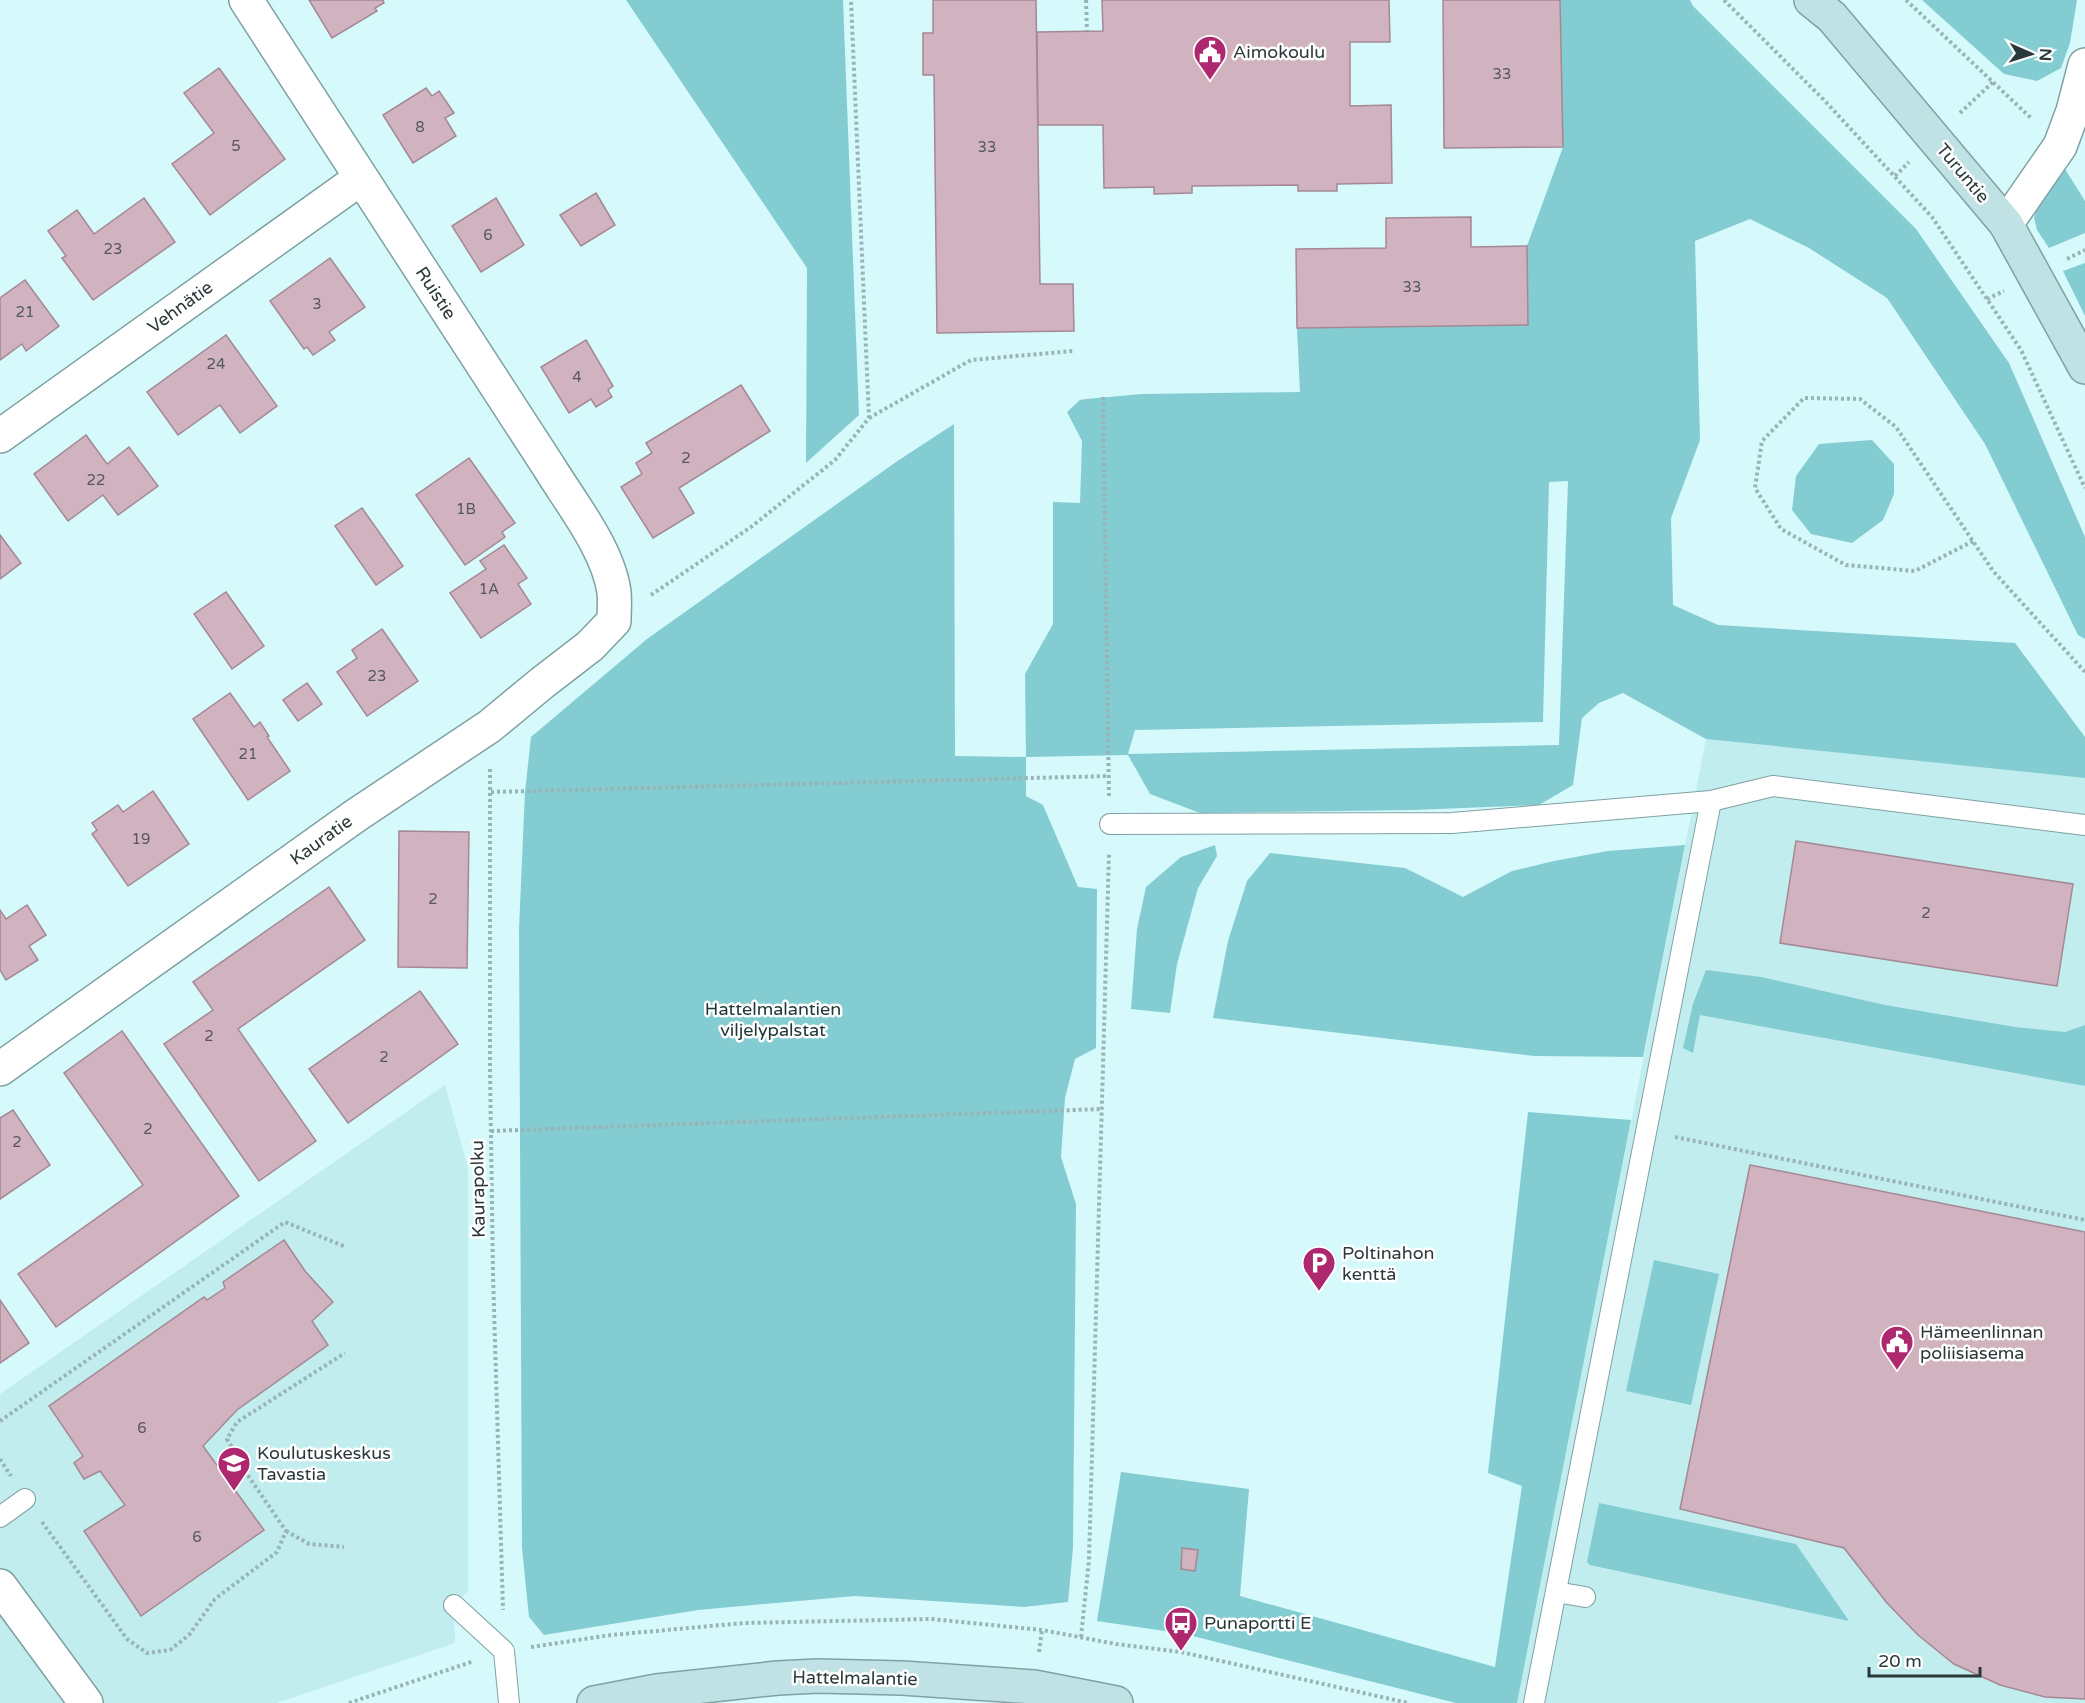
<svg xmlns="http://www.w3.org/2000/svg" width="2085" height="1703" font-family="'Varela Round',sans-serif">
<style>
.built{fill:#c1edef}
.green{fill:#83ccd1;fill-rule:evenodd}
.building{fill:#d1b3bf;stroke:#a48893;stroke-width:1.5}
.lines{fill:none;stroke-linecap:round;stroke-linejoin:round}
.lane-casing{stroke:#80a1a3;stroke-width:22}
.street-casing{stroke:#80a1a3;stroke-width:36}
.secondary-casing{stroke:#80a1a3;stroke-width:36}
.path{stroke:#99b4b6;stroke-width:4;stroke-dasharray:3 3;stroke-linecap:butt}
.lane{stroke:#fff;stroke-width:20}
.street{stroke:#fff;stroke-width:33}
.secondary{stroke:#c0e2e4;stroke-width:33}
.labels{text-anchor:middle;stroke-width:5;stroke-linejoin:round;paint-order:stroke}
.number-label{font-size:15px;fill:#54585b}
.poi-label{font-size:18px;fill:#2b393a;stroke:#fff;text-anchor:start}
.street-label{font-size:18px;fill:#2b393a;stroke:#fff}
.park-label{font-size:18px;fill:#21383a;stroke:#fff}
</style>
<rect width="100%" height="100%" fill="#d6f9fc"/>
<g class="built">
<polygon points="1706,739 2085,778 2085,1703 1517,1703"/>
<polygon points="445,1085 468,1168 468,1591 454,1605 455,1643 277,1703 0,1703 0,1394"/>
</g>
<g class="green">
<polygon points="626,0 843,0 859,415 806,463 807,268"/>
<path d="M 1560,0 L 1690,0 L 1693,6 L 1916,229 L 2009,363 L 2085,537 L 2085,639 L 2078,635 L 1985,444 L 1887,298 L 1809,248 L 1750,219 L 1695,241 L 1700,440 L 1671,518 L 1673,605 L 1718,625 L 2015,643 L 2085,737 L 2085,778 L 1706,739 L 1623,693 L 1599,703 L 1582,718 L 1573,785 L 1539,805 L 1413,810 L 1200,813 L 1150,794 L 1128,755 L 1026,757 L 1026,796 L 1043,805 L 1078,887 L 1097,889 L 1096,1048 L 1075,1059 L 1065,1098 L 1061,1157 L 1076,1204 L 1073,1548 L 1068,1602 L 1024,1607 L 855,1596 L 698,1610 L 544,1635 L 529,1617 L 522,1548 L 519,929 L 525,792 L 531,737 L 647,639 L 896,462 L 954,424 L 955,756 L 1026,757 L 1025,674 L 1053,624 L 1053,502 L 1080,503 L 1082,441 L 1067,412 L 1080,400 L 1086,399 L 1142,394 L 1300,392 L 1297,328 L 1528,324 L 1527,246 L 1563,147 ZM 1568,481 L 1559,745 L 1128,754 L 1135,730 L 1543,722 L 1549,482 Z"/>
<polygon points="1922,0 2077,0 2070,43 2061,68 2037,81 2004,74"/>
<polygon points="2054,167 2065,169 2085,201 2085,233 2049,248 2037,230 2034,217"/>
<polygon points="2085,263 2085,316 2063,271"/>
<polygon points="1872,440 1894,464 1894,494 1883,520 1852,543 1811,534 1792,510 1796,476 1819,444"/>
<polygon points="1215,845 1217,856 1198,888 1177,964 1170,1013 1131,1009 1137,929 1146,887 1181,857"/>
<polygon points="1685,845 1643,1057 1534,1056 1213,1018 1228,941 1247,881 1270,853 1405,868 1463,897 1512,871 1554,861 1608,851"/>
<polygon points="1706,970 1761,977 1885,1005 2015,1027 2065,1032 2085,1025 2085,1086 1700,1015 1693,1053 1683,1048 1693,1004"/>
<polygon points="1528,1112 1631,1120 1517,1703 1456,1703 1185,1634 1097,1621 1121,1472 1249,1489 1240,1596 1495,1667 1522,1486 1488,1473"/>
<polygon points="1654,1260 1719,1274 1691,1405 1626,1391"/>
<polygon points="1599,1503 1796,1544 1849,1621 1590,1565 1587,1562"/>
</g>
<g class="building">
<polygon points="309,0 383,0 384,3 375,8 377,11 332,38"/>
<polygon points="933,0 1036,0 1040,284 1073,284 1074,331 937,333 934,75 923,75 923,33 933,33"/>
<polygon points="1102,0 1389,0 1390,42 1350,42 1350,106 1391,105 1392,183 1337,184 1337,191 1298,191 1298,185 1192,186 1192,193 1154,194 1154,187 1104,188 1103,125 1038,125 1037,32 1103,31"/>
<polygon points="1443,0 1560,0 1563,147 1444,148"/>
<polygon points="219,68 285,159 210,215 172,164 214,133 184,93"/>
<polygon points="426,88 432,96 439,91 454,113 445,118 456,136 413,163 383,115"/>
<polygon points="596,193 615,225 581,246 560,215"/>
<polygon points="144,198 175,242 93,300 62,258 66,256 48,231 77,210 94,234"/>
<polygon points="496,198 524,245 481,272 452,226"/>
<polygon points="1471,217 1471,247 1527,246 1528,325 1297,328 1296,249 1386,248 1386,218"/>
<polygon points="330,258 365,307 329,332 335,340 313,355 307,347 304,349 270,301"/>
<polygon points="25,280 59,326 26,351 22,344 0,360 0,298"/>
<polygon points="226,335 277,406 240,433 220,405 178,435 147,392"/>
<polygon points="586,340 613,386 608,390 612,397 596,407 591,399 569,413 541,367"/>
<polygon points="741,385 770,431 679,488 694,513 653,538 621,487 642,474 636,463 652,453 646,443"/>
<polygon points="86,435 107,464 129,447 158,486 118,515 103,495 68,521 34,474"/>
<polygon points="469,458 515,523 502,532 505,537 465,565 416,495"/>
<polygon points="362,508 403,566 376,585 335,526"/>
<polygon points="0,535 21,563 0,579"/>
<polygon points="504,545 527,578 518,584 531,604 481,638 450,593 486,569 480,561"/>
<polygon points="226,592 264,646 232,669 194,614"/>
<polygon points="382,629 418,681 367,716 337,672 357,658 352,650"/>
<polygon points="307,683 322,704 298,721 283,700"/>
<polygon points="230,693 254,727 260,722 269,736 267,737 290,771 248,800 193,719"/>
<polygon points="153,791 189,844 128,886 92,834 97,830 92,823 118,805 123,812"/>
<polygon points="399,831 469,832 467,968 398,967"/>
<polygon points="1796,841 2073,884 2057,986 1780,943"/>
<polygon points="329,887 365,940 238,1029 316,1141 259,1181 164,1044 213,1010 193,982"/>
<polygon points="27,905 46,935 29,946 38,960 6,980 0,970 0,910 6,919"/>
<polygon points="420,991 458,1044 348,1123 309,1069"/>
<polygon points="122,1031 239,1196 56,1327 18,1274 143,1185 64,1073"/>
<polygon points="13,1110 50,1165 0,1199 0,1118"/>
<polygon points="1750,1165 2085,1232 2085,1699 2045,1697 2000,1685 1954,1664 1918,1635 1887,1603 1844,1548 1680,1509"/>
<polygon points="284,1240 305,1271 333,1302 312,1321 328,1345 237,1410 203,1446 264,1530 141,1616 84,1531 125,1505 100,1471 84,1479 74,1463 83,1456 49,1406 204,1297 207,1300 225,1288 223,1282"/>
<polygon points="0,1300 29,1343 0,1363"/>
<polygon points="1182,1548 1198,1550 1195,1571 1181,1569"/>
</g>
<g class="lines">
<g class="lane-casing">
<g id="lane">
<polyline points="1110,824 1452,823 1711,801 1773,786 2085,825"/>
<polyline points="0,1517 25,1499"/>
<polyline points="1556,1592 1585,1597"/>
<polyline points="454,1605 504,1651 509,1703"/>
<polyline points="1534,1703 1711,801"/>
</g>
</g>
<g class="street-casing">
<g id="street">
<polyline points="2006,224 2060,146 2073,111 2085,65"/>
<polyline points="0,436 361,178"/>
<path d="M 0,1069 L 355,816 L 490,726 L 542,683 L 590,646 L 614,621 C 614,612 615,601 614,592 C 608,549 571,503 549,467 L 246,0"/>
<polyline points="0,1586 86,1703"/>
</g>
</g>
<g class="secondary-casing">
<g id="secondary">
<polyline points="1811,0 1832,17 2006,224 2085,367"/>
<polyline points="594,1703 657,1691 778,1678 818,1676 902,1678 1034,1687 1116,1703"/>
</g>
</g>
<g class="path">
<polyline points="1086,0 1087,31"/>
<polyline points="1724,0 1824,100 1932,217 2021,350 2085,488"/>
<polyline points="1906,0 2032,119"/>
<polyline points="1960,113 1993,82"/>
<polyline points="1895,176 1909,162"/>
<polyline points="2067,259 2085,250"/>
<polyline points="1987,299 2004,291"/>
<polyline points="1103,397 1109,797"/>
<polyline points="869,418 971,360 1073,351"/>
<polyline points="1973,541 1915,571 1846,565 1781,529 1755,488 1762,441 1804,398 1860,399 1896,427 1993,571 2085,672"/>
<polyline points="651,595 751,527 835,460 869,418 851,0"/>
<polyline points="490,769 490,1070 493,1274 503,1610"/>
<polyline points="491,792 1109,776"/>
<polyline points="491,1131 1102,1109"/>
<polyline points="1675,1137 2085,1220"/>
<polyline points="0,1421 285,1222 346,1247"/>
<polyline points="0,1459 11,1476"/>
<polyline points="42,1522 127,1639 147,1653 170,1650 189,1635 215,1599 277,1552 286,1531 249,1477 227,1439 237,1422 345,1353"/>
<polyline points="286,1531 309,1544 344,1547"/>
<polyline points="1081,1637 1089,1560 1109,853"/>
<polyline points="531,1647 611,1635 744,1623 931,1619 1042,1630 1116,1644 1181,1652 1408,1703"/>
<polyline points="1039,1652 1042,1630"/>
<polyline points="349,1703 474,1661"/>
</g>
<use href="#lane" class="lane"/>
<use href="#street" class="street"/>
<use href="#secondary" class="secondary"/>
</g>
<defs>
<g id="civic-pin" transform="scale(1.725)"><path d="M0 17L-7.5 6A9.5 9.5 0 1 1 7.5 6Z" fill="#ae286f" stroke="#fff"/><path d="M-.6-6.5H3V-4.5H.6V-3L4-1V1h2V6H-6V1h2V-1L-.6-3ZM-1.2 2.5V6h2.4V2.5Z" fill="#fff"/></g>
<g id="parking-pin" transform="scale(1.725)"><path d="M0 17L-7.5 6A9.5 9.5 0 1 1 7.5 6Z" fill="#ae286f" stroke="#fff"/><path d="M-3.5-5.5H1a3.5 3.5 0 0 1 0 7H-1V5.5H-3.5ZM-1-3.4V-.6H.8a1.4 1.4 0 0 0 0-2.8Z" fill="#fff"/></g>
<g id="school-pin" transform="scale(1.725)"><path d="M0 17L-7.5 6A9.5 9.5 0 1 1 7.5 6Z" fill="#ae286f" stroke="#fff"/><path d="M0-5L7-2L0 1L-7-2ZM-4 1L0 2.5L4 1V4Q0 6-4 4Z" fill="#fff"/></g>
<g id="bus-pin" transform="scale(1.725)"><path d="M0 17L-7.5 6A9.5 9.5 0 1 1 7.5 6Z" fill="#ae286f" stroke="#fff"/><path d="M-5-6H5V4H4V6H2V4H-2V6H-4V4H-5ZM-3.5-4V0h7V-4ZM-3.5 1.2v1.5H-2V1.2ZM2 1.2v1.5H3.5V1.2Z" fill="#fff"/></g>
</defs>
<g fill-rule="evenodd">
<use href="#civic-pin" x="1210" y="52"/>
<use href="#parking-pin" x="1319" y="1263"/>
<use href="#civic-pin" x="1897" y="1342"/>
<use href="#school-pin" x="234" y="1463"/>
<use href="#bus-pin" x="1181" y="1623"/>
</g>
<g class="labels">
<g class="number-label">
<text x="1502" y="79">33</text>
<text x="420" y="132">8</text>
<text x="236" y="151">5</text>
<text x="987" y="152">33</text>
<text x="488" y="240">6</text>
<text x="113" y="254">23</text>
<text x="1412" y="292">33</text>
<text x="317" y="309">3</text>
<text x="25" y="317">21</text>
<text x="216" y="369">24</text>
<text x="577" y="382">4</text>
<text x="686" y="463">2</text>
<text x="96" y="485">22</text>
<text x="466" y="514">1B</text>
<text x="489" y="594">1A</text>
<text x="377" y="681">23</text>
<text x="248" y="759">21</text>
<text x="141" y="844">19</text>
<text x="433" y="904">2</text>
<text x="1926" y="918">2</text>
<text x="209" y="1041">2</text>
<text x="384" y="1062">2</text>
<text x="148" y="1134">2</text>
<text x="17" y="1147">2</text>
<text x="142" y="1433">6</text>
<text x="197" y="1542">6</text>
</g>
<g class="poi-label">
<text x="1233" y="58">Aimokoulu</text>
<text x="1342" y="1259">Poltinahon<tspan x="1342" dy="21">kenttä</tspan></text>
<text x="1920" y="1338">Hämeenlinnan<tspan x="1920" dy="21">poliisiasema</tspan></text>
<text x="257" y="1459">Koulutuskeskus<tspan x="257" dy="21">Tavastia</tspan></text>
<text x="1204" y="1629">Punaportti E</text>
</g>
<g class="street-label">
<text transform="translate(1963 173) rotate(50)" y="6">Turuntie</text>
<text transform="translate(436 293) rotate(57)" y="6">Ruistie</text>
<text transform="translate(180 307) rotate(-36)" y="6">Vehnätie</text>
<text transform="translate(321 840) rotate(-36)" y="6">Kauratie</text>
<text transform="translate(478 1189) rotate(-91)" y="6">Kaurapolku</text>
<text transform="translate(855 1678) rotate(1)" y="6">Hattelmalantie</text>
</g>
<g class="park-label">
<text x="773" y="1015">Hattelmalantien<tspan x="773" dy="21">viljelypalstat</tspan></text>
</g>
</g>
<g transform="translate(2031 54) rotate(93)" stroke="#ffffff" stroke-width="4.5" paint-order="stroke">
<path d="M0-4.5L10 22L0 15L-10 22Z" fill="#2b393a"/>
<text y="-9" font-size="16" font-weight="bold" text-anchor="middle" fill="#2b393a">N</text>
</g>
<path d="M1869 1667v9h111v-9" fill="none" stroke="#2b393a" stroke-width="3"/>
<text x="1878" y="1667" font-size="18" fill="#2b393a" stroke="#ffffff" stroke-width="4.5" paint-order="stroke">20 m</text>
</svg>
